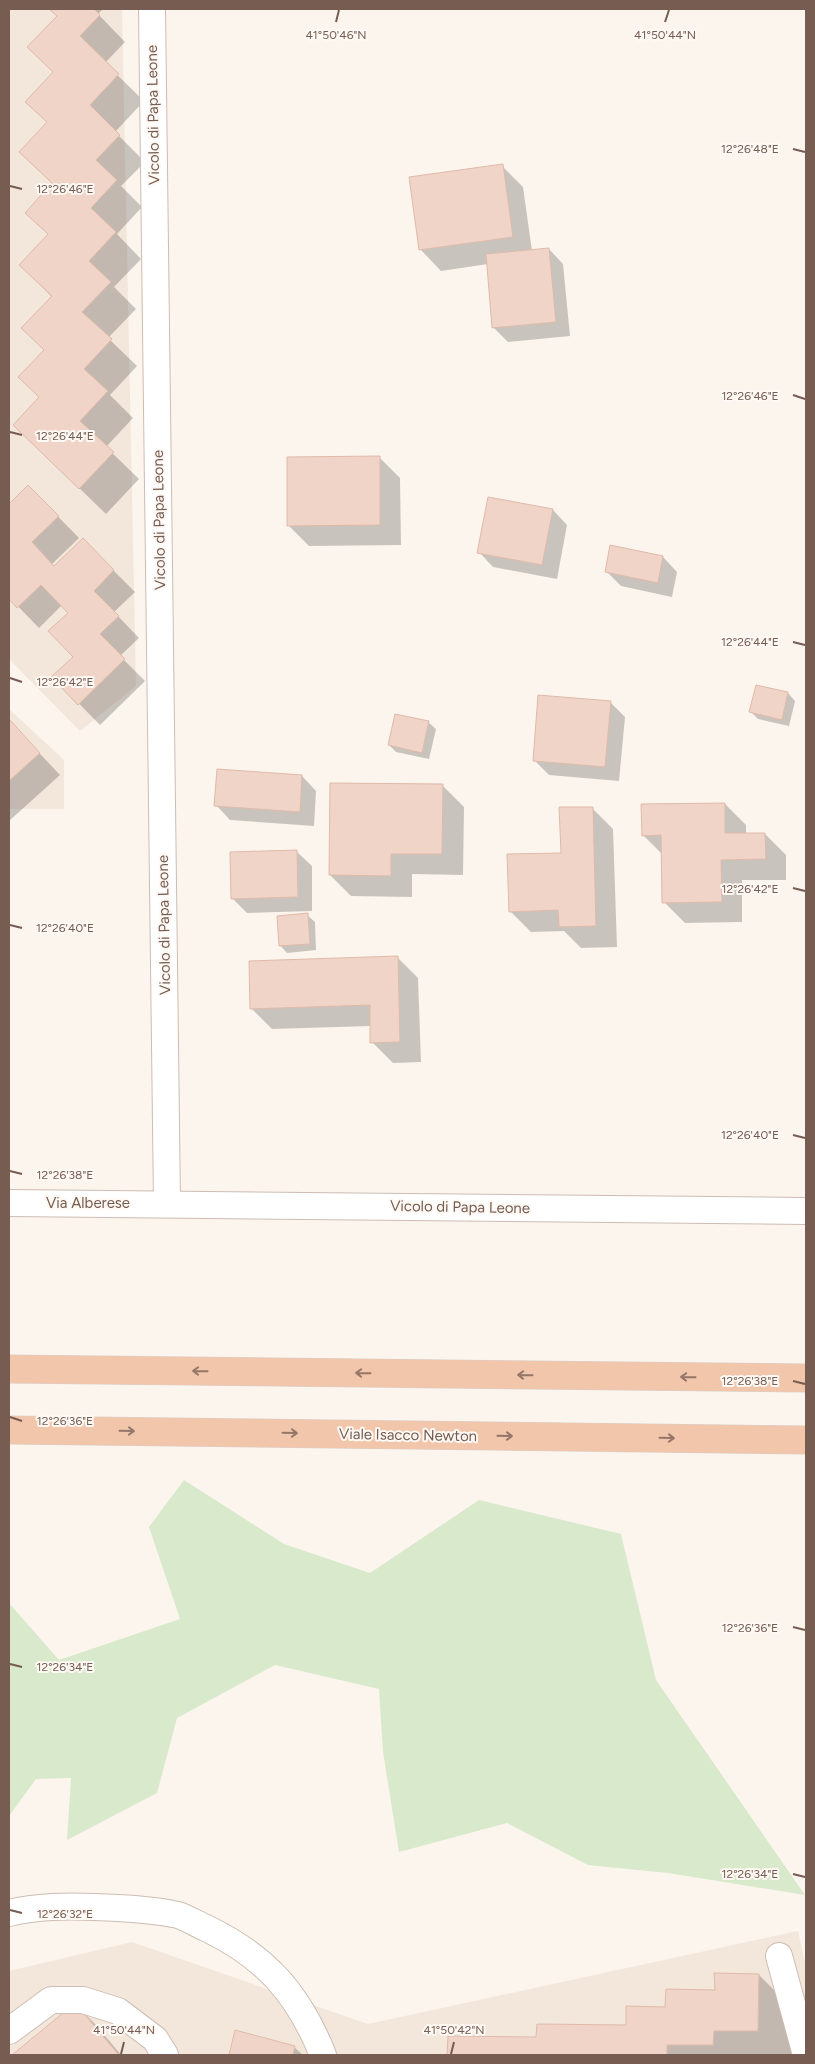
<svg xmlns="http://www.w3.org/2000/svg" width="815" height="2064" font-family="Figtree,sans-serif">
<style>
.residential{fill:#f3e7dc}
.green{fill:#d9e9cc}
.shadow{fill:#0003}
.building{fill:#efd4c7;stroke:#e0baa9}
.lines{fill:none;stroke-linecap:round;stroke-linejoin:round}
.minor-casing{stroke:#cdbdb3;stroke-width:28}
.trunk-casing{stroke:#d9d1ce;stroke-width:29}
.minor{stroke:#fff;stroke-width:26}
.trunk{stroke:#f1c6ab;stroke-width:28}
.oneway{stroke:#957668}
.ticks{fill:none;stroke:#765c51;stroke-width:2}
.labels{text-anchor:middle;stroke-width:4;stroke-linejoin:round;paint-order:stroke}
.street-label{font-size:15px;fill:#765c51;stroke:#fef9f4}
.ticks-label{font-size:12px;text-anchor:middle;fill:#765c51;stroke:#fef9f4;stroke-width:4;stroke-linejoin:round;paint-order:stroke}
</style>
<rect width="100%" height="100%" fill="#fbf5ed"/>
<g class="residential">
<polygon points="9,9 122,9 136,686 80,731 9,659"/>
<polygon points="9,709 64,760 64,809 9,809"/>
<polygon points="798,1931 806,1967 806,2055 9,2055 9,1971 132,1942 368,2024"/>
</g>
<polygon class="green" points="184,1480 284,1544 370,1573 479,1500 621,1534 656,1680 805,1895 668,1873 588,1865 507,1823 399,1852 383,1752 379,1689 275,1665 177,1718 157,1793 67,1840 71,1778 36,1779 9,1816 9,1603 59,1660 180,1619 149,1527"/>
<g class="shadow">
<polygon points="49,9 103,9 98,14 125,42 105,63 144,101 115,132 145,162 121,186 142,207 117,234 141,259 114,287 136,309 108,338 137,366 110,395 133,418 106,447 139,479 106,514 41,451 41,398 52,297 21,265 49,235 26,213 53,184 21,152 48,123 55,72 58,17"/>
<polygon points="502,166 523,187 532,251 549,249 563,264 570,336 508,342 493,327 488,264 441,271 420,249"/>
<polygon points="379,457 400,478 401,545 309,546 288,525"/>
<polygon points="28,486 79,538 52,564 55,567 104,561 135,592 114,612 139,638 120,656 145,681 100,725 53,677 75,657 69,613 62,605 39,628 9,597 9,506"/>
<polygon points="553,510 567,525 557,579 493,567 479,552"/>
<polygon points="663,557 677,572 672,597 621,586 606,571"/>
<polygon points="788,693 795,701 789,726 758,719 751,712"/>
<polygon points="610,702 625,717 619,781 549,775 534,760"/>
<polygon points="10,722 60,775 9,821 9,723"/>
<polygon points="428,722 436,729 429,759 396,752 389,745"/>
<polygon points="302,776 316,791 314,826 230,820 216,805"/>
<polygon points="443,786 464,807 463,875 412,874 412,897 351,896 330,875"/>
<polygon points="725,804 746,825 746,834 765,834 786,855 786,880 742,880 742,922 685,923 664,902 663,855 643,835"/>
<polygon points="592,808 613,829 617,947 581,948 564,931 531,932 510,911 562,854"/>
<polygon points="297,852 312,866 312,911 247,913 232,898"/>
<polygon points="307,915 315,922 316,950 287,953 280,945"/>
<polygon points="397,957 418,978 421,1062 393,1063 372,1042 371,1026 272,1029 251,1008"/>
<polygon points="759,1975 792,2008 791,2055 449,2055 449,2038 537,2038 627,2026 667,2008"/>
<polygon points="75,2004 96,2025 121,2055 14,2055"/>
<polygon points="236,2032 294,2047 303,2055 230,2055"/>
</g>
<g class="building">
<polygon points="49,9 94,9 100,15 80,36 119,74 90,105 120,135 96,160 117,180 91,208 116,232 89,261 111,282 82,312 112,339 84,369 108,391 80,421 114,452 79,489 13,425 39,397 18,377 44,350 21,328 52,296 19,265 48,234 25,213 52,183 19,152 47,122 25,102 53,72 27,47 57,16"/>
<polygon points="503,164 513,237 419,250 409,177"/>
<polygon points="549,248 556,322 492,328 486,254"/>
<polygon points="380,456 380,525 287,526 287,457"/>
<polygon points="28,485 59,516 32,542 54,566 83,538 114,570 94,591 119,616 100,634 125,659 78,705 51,677 73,657 48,631 68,613 41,585 17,608 9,599 9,504"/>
<polygon points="488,497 553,509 542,565 477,553"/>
<polygon points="610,545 663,556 658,583 605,572"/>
<polygon points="756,685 788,692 782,720 749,712"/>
<polygon points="538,695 611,701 605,767 533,761"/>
<polygon points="395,714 429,721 422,753 388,745"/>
<polygon points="10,720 40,753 9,781 9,721"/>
<polygon points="217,769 302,775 300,812 214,806"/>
<polygon points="330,783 443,784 442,854 391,854 391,876 329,875"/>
<polygon points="725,803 725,833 765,833 766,859 721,860 722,902 662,903 661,835 642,836 641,804"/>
<polygon points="559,807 593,807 596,926 559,927 558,910 509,912 507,854 561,853"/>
<polygon points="297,850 298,897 231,899 230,852"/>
<polygon points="308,913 310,944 279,946 277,916"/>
<polygon points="398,956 400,1042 370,1043 370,1005 250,1009 249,961"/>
<polygon points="714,1973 759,1974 758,2031 714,2031 713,2045 667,2045 667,2055 396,2055 447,2055 448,2036 536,2037 537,2024 626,2025 626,2006 665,2007 666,1989 715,1990"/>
<polygon points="75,2003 119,2055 12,2055"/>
<polygon points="235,2030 295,2046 293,2055 229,2055"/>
</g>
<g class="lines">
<g class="minor-casing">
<g id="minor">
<polyline points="152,9 167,1203"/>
<polyline points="9,1203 806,1211"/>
<path d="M 9,1913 C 38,1906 66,1906 95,1907 C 120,1908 154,1909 178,1915 C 187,1918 197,1924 206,1928 C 266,1957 298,1993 323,2055"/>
<polyline points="779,1956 806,2055"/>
<polyline points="9,2031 51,2000 83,2000 118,2011 155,2039 165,2055"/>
</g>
</g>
<g class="trunk-casing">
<g id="trunk">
<polyline points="9,1369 806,1378"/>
<polyline points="9,1430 806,1440"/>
</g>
</g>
<use href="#minor" class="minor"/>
<use href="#trunk" class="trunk"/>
</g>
<defs><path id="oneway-shaft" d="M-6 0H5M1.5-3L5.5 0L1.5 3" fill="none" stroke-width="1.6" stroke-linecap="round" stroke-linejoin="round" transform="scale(1.25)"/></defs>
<g class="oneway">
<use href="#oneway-shaft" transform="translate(200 1371) rotate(-179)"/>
<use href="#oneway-shaft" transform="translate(363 1373) rotate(-179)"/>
<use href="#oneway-shaft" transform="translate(525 1375) rotate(-179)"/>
<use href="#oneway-shaft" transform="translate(688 1377) rotate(-179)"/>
<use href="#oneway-shaft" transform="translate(127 1431) rotate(1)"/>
<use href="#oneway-shaft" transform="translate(290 1433) rotate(1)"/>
<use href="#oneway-shaft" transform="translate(505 1436) rotate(1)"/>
<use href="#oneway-shaft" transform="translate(667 1438) rotate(1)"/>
</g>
<path class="ticks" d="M 336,22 L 339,10M 665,22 L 669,10M 793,149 L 805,152M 10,186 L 22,189M 793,395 L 805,399M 10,432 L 22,435M 793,642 L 805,645M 10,678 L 22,682M 793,888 L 805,891M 10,925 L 22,928M 793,1135 L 805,1138M 10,1171 L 22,1174M 793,1381 L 805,1384M 10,1417 L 22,1421M 793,1627 L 805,1630M 10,1664 L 22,1667M 793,1874 L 805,1877M 10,1910 L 22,1913M 121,2054 L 124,2042M 451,2054 L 454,2042"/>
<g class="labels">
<g class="street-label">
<text transform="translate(153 115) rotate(-91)" y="5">Vicolo di Papa Leone</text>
<text transform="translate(159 520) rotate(-91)" y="5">Vicolo di Papa Leone</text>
<text transform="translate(164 925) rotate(-91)" y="5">Vicolo di Papa Leone</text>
<text x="88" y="1208">Via Alberese</text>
<text transform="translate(460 1207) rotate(1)" y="5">Vicolo di Papa Leone</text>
<text transform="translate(408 1435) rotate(1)" y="5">Viale Isacco Newton</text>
</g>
</g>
<g class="ticks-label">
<text x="665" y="39">41°50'44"N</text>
<text x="336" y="39">41°50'46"N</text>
<text x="750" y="153">12°26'48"E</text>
<text x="65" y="193">12°26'46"E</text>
<text x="750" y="400">12°26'46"E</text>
<text x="65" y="440">12°26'44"E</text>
<text x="750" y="646">12°26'44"E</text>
<text x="65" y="686">12°26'42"E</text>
<text x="750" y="893">12°26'42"E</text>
<text x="65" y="932">12°26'40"E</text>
<text x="750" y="1139">12°26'40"E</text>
<text x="65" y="1179">12°26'38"E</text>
<text x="750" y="1385">12°26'38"E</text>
<text x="65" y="1425">12°26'36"E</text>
<text x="750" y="1632">12°26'36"E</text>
<text x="65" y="1671">12°26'34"E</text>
<text x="750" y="1878">12°26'34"E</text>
<text x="65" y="1918">12°26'32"E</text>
<text x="124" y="2034">41°50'44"N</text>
<text x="454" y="2034">41°50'42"N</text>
</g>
<rect width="815" height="2064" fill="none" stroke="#765c51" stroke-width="20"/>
</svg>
